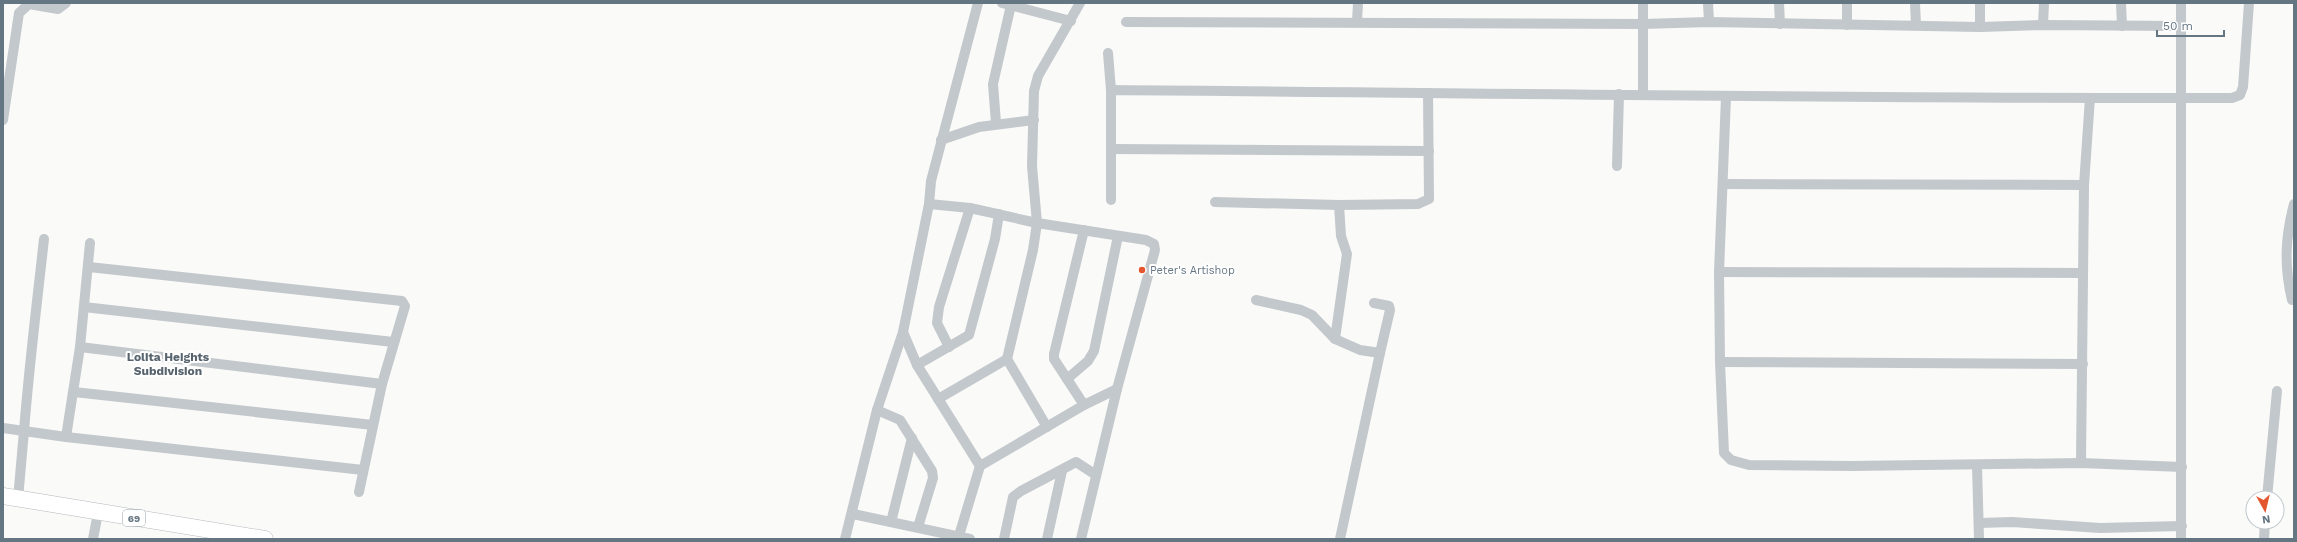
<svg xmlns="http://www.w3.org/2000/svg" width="2297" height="542" font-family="'Work Sans',sans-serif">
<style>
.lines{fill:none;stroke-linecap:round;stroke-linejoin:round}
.primary-casing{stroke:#b5babe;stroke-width:17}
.street{stroke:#c3c8cc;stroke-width:10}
.primary{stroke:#fff;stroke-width:16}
.poi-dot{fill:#e4572e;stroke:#fff;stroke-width:1.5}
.labels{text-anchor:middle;stroke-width:4;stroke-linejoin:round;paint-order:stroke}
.shield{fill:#fff;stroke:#939fa8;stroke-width:1}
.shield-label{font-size:10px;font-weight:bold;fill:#657683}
.poi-label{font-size:11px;fill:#657683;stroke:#fff;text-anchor:start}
.neighbourhood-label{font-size:12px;font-weight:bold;fill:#57646e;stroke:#fff}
</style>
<rect width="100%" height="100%" fill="#fafaf8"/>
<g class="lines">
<g class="primary-casing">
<polyline id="primary" points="3,496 265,539"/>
</g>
<g class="street">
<polyline points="1002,3 1071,21"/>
<polyline points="1708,3 1709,22"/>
<polyline points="1779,3 1780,24"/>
<polyline points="1847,3 1847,25"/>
<polyline points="1915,3 1916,25"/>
<polyline points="2121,3 2122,26"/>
<polyline points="2181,3 2181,539"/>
<polyline points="1126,22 1643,24 1709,22 1980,27 2043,25 2181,26"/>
<polyline points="1357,22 1358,3"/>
<polyline points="2043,25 2044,3"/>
<polyline points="1980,27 1980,3"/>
<polyline points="1108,53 1111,90"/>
<polyline points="1643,94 1643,3"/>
<polyline points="1726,97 1719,272 1720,362 1724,453 1731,460 1749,465 1851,466 2081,463 2182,467"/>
<polyline points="3,120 19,13 29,4 58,9 66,3"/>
<polyline points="996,123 993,84 1011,5"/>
<polyline points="941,140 979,127 1034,120"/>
<polyline points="1112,149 1429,151"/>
<polyline points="1617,166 1619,94"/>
<polyline points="1724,184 2084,185"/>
<path d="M 1111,200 L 1111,90 C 1484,93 1858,99 2232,98 L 2240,95 L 2243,87 L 2249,3"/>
<polyline points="1215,202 1339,205"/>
<polyline points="929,204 970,208 1037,223 1146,240 1154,244 1155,250 1117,389 1081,539"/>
<polyline points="1084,230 1054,354 1054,359 1084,405"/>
<path d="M 44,239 C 37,303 29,366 24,431 L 66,437 L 363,470"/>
<polyline points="89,267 402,301 405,306 382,384 359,492"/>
<polyline points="1719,272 2083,273"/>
<polyline points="1256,300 1301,310 1312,315 1335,339 1360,350 1380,353 1390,310 1389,306 1374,303"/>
<path d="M 2292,300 C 2284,266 2285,238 2294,204"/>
<polyline points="84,307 393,342"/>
<polyline points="903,332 917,365 980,466"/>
<polyline points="1335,339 1347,254 1341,236 1339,205 1418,204 1429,199 1428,93"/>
<polyline points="80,347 382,384"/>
<polyline points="949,347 937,323 939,307 970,208"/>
<polyline points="1720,362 2083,364"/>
<polyline points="917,365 969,335 995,239 999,214"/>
<polyline points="1067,379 1088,361 1094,351 1118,236"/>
<polyline points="74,392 373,425"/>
<polyline points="938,399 1007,359"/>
<polyline points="877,410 900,420 932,471 933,478 918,527"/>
<polyline points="1047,427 1007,359 1033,250 1037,223 1032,166 1034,91 1038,76 1080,3"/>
<polyline points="3,428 24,431 18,499"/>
<polyline points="66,437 80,347 90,243"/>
<polyline points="2081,463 2084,185 2090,98"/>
<polyline points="1977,465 1979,539"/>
<polyline points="2267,498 2277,391"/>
<polyline points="853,514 970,539"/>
<polyline points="891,522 912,438"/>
<polyline points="1979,523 2012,522 2100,528 2182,526"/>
<polyline points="93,539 98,513"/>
<polyline points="845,539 877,410 903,332 929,204 931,181 978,3"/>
<polyline points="958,539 980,466 1084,405 1117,389"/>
<polyline points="1004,539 1013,497 1021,491 1076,462 1096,475"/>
<polyline points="1047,539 1062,471"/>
<polyline points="1340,539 1380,353"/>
<polyline points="2264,539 2265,522"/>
</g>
<use href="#primary" class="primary"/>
</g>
<circle class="poi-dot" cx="1142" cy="270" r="4"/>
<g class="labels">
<rect class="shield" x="123" y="510" width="22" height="16" rx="3"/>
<g class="shield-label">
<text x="134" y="522">69</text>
</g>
<g class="poi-label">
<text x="1150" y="274">Peter's Artishop</text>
</g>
<g class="neighbourhood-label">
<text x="168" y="361">Lolita Heights<tspan x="168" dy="14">Subdivision</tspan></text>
</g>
</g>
<rect width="2297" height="542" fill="none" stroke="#657683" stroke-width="8"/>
<g transform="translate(2265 510) rotate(172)"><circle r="19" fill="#ffffff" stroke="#c1c8cd"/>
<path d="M0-3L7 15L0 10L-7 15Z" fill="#e4572e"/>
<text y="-6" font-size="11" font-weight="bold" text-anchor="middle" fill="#657683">N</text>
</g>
<path d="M2157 30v6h67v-6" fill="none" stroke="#657683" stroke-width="2"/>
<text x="2163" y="30" font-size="12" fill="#657683" stroke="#ffffff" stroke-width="3" paint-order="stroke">50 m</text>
</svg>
